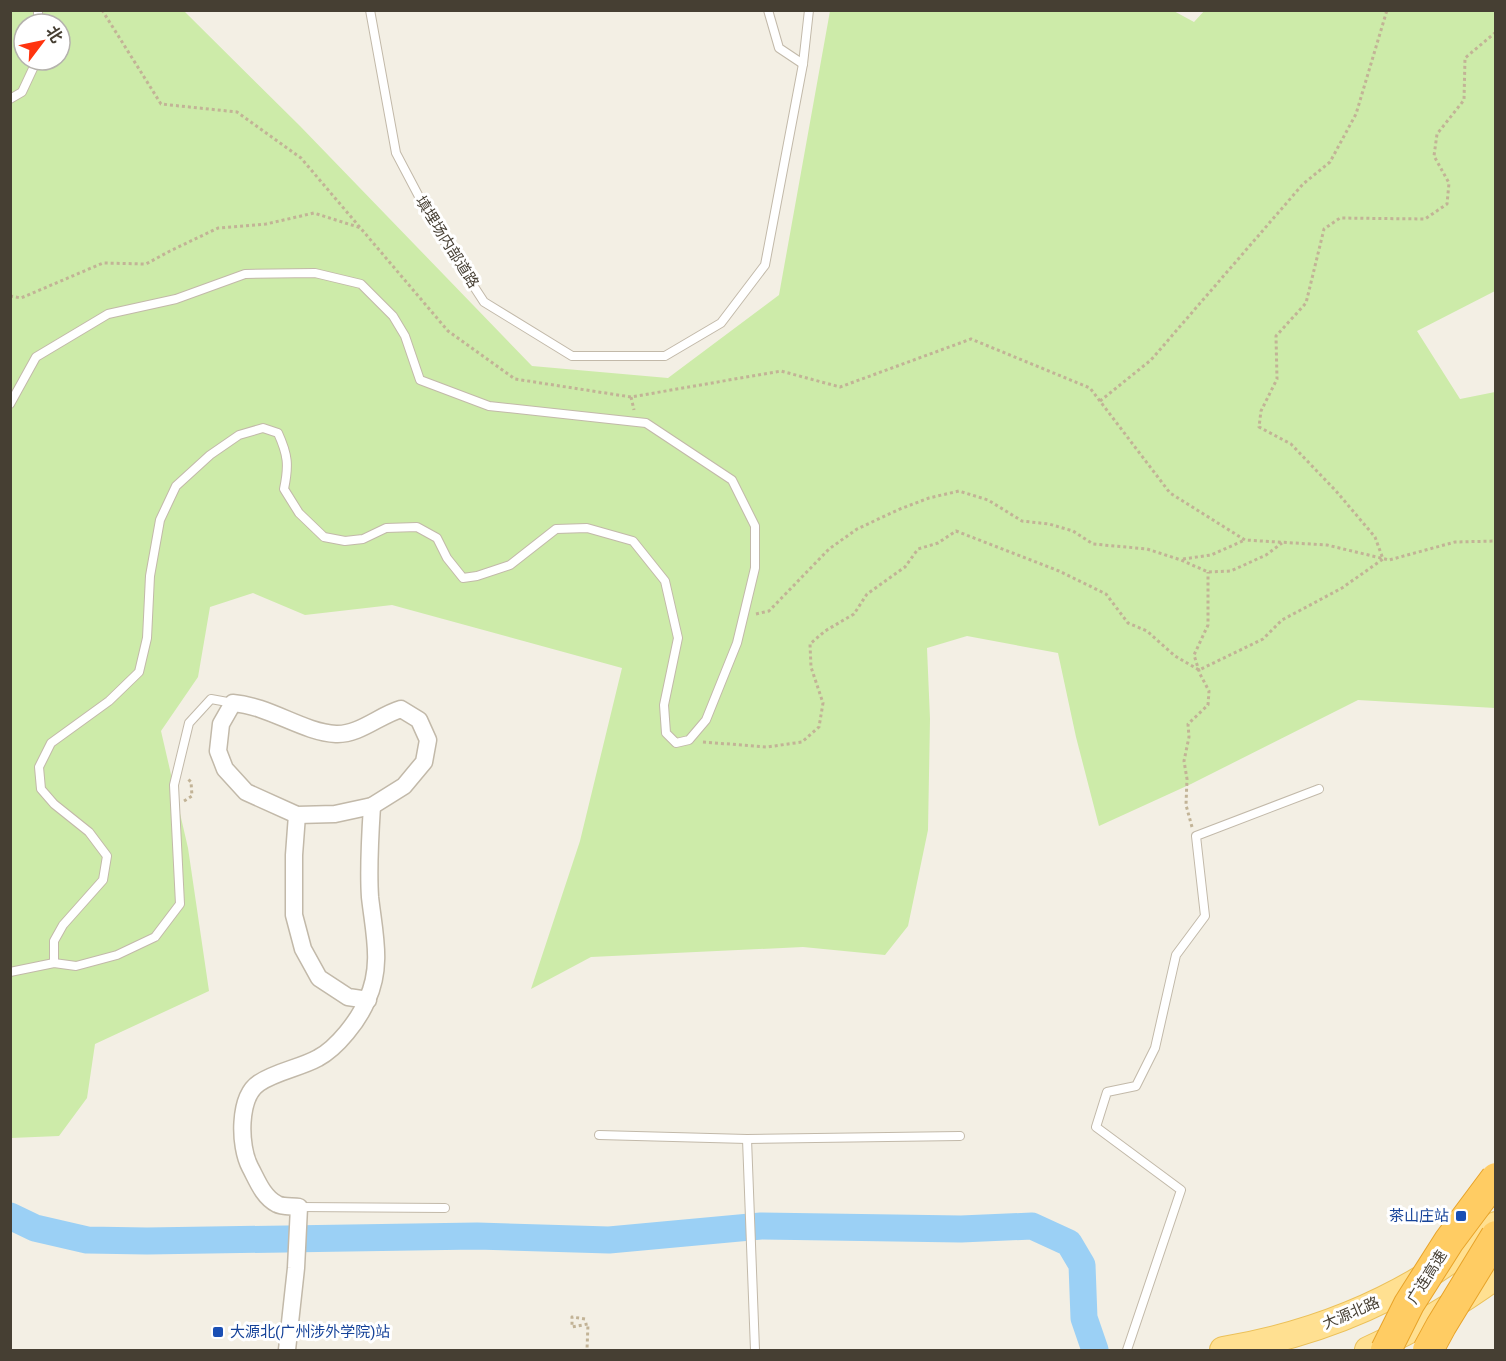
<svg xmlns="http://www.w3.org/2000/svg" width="1506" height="1361" font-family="Roboto,'Noto Sans SC',sans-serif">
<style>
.green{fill:#cdeba9;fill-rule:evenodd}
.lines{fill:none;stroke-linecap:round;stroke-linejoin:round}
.river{stroke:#9bd0f5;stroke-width:27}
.lane-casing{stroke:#c2b9a9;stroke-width:10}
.street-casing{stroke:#c2b9a9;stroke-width:19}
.primary-casing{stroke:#ebc059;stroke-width:28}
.path{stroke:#c2b396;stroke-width:3;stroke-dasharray:3 3;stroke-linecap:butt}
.lane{stroke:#fff;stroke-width:8}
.street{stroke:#fff;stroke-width:16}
.primary{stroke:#ffe091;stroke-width:26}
.highway-bridge-casing{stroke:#e8a329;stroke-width:32;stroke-linecap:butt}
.highway-bridge{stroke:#ffcc63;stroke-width:30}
.transit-dot{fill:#1a4fb4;stroke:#fff;stroke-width:2}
.labels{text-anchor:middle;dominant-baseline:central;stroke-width:6;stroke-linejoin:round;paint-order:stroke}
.street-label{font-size:15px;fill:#463f33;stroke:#fff}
.transit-label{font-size:15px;fill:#164399;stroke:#fff;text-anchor:end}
</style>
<rect width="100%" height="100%" fill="#f3efe4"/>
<path class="green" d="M1172,10L1194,22L1205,10L1495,11V291L1417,331L1460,399L1495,392V708L1358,700L1191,784L1099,826L1076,737L1058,653L967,636L927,648L930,719L928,830L908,926L885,955L803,947L591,957L531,989L580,841L622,668L392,605L305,615L253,593L210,607L198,677L161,731L188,848L209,991L95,1044L87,1098L59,1136L11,1138L10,11H184L300,126L532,366L668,378L779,295L830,11ZM24,24H60V60H24Z"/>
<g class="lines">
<polyline class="river" points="10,1216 35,1228 87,1240 147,1241 477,1236 609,1240 761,1226 961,1229 1032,1226 1069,1243 1082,1265 1084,1318 1095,1350"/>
<defs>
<g id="lane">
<polyline points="370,10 396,153 435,227 484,302 572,356 665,356 721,323 765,265 803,64 809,10"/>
<polyline points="768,10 779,48 803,64"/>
<polyline points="38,24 38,10"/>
<polyline points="10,99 22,92 37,60"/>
<path d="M10,404L36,357L108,314L176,299L245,274L315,273L361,284L393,316L405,336L420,380L489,406L646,423L732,480L755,526V568L737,643L706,720L689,740L676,743L666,733L664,705L678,638L665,581L633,541L587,528L556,529L510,565L477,576L463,578L447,558L437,538L417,527L386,528L363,539L345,541L324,537L299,513L284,489C289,465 288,455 278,433L263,428L239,435L210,455L176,486L160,520L150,576L147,638L139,672L109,701L51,743L39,767L41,789L54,804L89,832L107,856L103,880L63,925L54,941V963"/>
<polyline points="10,972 54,963 76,966 117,955 155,937 180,904 174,785 189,723 211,699 233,703"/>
<polyline points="599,1135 747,1139 960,1136"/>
<polyline points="747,1139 755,1350"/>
<polyline points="299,1207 445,1208"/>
<polyline points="1127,1350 1181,1190 1096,1127 1107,1092 1136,1086 1155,1048 1176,955 1205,916 1196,836 1319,789"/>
</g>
<g id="street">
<path d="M233,703C270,706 302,732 336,734C359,735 380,715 401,709L419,720L428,740L424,762L404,786L372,806L335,814L297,815L246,792L225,769L218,751L221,724Z"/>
<polyline points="297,815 294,855 294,915 303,949 319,978 348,997 368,1000"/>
<path d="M287,1350L296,1268L299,1207C293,1206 282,1207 277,1204C263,1197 257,1180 250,1167C239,1146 238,1097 259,1083C277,1071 300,1068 318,1058C337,1048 359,1020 367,1000C383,966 374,933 370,897C368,867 370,837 372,806"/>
</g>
<g id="primary">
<path d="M1223,1350C1325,1333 1416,1294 1496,1225"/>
<path d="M1368,1350C1413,1330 1455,1306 1496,1276"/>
</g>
</defs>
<use href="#lane" class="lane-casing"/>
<use href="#street" class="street-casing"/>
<use href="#primary" class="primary-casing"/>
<g class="path">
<polyline points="102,10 161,104 237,112 301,158 448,331 515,379 631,397 781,371 840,387 971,339 1090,388 1170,493 1245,540 1327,545 1389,560 1455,542 1496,541"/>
<polyline points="10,296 21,298 103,263 146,264 170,251 218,228 266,224 314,213 361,228"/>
<polyline points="631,397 634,410"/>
<polyline points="1100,401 1151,360 1303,184 1330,162 1356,114 1387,10"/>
<polyline points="1183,559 1211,555 1245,540"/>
<polyline points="756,614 769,611 829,549 857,529 900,509 929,498 959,491 988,500 1022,521 1049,524 1073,531 1093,544 1147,549 1181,560 1208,572 1231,571 1266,555 1282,543"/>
<polyline points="703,742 767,747 802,742 819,727 823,703 811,667 810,644 825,631 854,614 867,594 905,567 918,549 938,543 956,531 1059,571 1106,594 1128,623 1147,631 1175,656 1199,670 1263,639 1282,620 1342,588 1383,559 1375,537 1336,491 1291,444 1259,427 1261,411 1277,379 1276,336 1306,303 1324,229 1340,218 1425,219 1447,204 1449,183 1434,156 1437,134 1464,100 1465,58 1496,32"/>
<polyline points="184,801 192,796 191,782 187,778"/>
<polyline points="1192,827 1186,805 1187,779 1184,761 1189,737 1188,724 1208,705 1209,691 1200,674 1194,655 1208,625 1208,572"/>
<polyline points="585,1319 572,1317 572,1327 588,1324 587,1350"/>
</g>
<use href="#lane" class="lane"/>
<use href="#street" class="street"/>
<use href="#primary" class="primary"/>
<defs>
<g id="highway-bridge">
<polyline points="1386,1350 1409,1304 1449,1241 1496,1178"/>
<polyline points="1428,1350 1441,1326 1496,1236"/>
</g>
</defs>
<use href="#highway-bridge" class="highway-bridge-casing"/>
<use href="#highway-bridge" class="highway-bridge"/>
</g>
<g class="transit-dot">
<rect x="1455" y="1210" width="12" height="12" rx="3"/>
<rect x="212" y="1326" width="12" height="12" rx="3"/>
</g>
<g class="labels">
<g class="street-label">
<text transform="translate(447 242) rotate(58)">填埋场内部道路</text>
<text transform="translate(1427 1277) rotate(-58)">广连高速</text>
<text transform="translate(1351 1313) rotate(-23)">大源北路</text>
</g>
<g class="transit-label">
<text x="1449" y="1216">茶山庄站</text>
<text x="230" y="1332" text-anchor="start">大源北(广州涉外学院)站</text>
</g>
</g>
<rect width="1506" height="1361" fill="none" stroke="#463f33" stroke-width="24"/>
<g transform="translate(42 42) rotate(58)"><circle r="28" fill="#ffffff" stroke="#b5b2ad" stroke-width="1.5"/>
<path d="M0-4.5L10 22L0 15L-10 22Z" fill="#ff340f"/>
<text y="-9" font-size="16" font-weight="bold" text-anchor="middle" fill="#463f33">北</text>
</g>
</svg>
